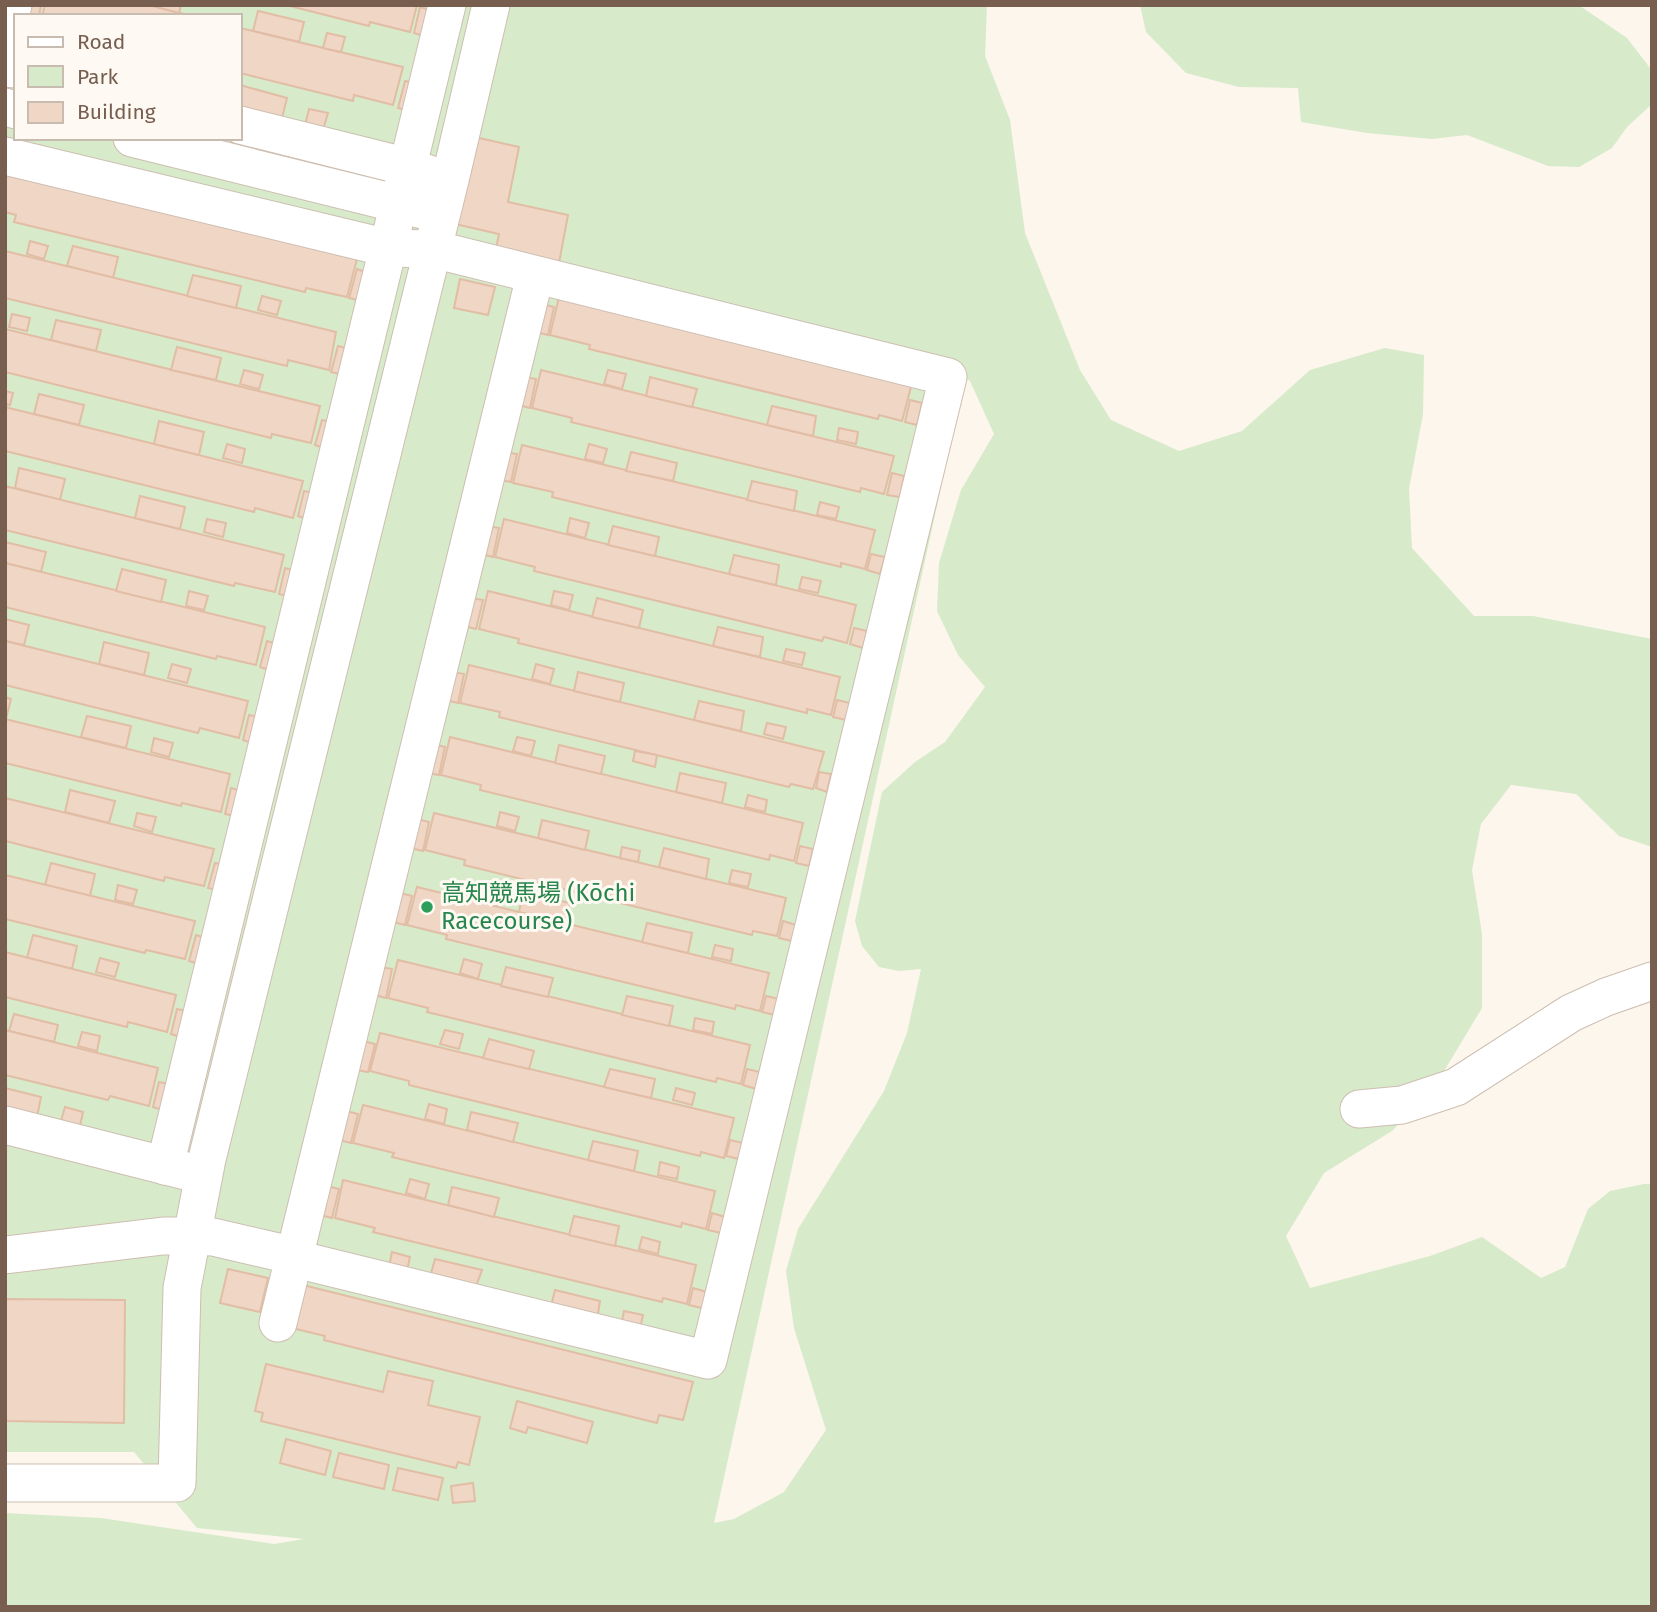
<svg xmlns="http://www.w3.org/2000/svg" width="1657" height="1612" font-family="'Fira Sans','Noto Sans JP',sans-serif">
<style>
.green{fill:#d7eaca;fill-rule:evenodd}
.building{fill:#f0d6c5;stroke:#e2bda6;stroke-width:2}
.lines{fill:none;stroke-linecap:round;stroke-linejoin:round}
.minor-casing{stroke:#cebeb1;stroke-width:39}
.minor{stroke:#fff;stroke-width:37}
.leisure-dot{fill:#2e9e5b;stroke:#fefaf3;stroke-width:2.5}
.labels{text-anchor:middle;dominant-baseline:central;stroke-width:6;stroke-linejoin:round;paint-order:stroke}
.leisure-label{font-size:24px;fill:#27864d;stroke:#fefaf3;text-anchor:start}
</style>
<rect width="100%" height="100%" fill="#fcf6ec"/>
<g class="green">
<path d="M5,5H987L985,56L1010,120L1025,233L1080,370L1111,420L1179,451L1242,431L1310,370L1385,348L1424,355L1423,414L1409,489L1412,548L1474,616H1533L1652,639V847L1619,836L1576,794L1511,785L1481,824L1472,870L1482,934V1008L1438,1081L1392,1131L1324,1173L1286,1236L1310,1288L1430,1256L1482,1237L1541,1278L1565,1267L1588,1209L1610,1191L1644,1184H1652V1607H5V1513L101,1518L274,1544L304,1539L197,1528L134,1452H5ZM16,16H240V138H16ZM965,378L970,381L994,434L961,490L939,563L937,611L958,655L985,687L945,742L915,762L882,792L855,921L862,946L879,967L899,971L921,969L907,1033L884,1091L798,1229L786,1271L794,1328L826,1430L784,1492L734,1519L714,1523Z"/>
<polygon points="1140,5 1575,5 1583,8 1627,38 1650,68 1650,106 1627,127 1612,148 1579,167 1548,166 1467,135 1432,139 1367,133 1301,122 1298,88 1239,87 1186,73 1146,32"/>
</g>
<g class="building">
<polygon points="30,5 41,5 39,16 28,16"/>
<polygon points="45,5 149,5 192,16 42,16"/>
<polygon points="149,5 181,5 179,13"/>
<polygon points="286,5 417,5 410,32 370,22 369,26"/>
<polygon points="420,7 430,10 424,36 414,33"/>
<polygon points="258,11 304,22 299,42 253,31"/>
<polygon points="240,28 403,67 393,105 354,95 353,101 240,73"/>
<polygon points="327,33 345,37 341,52 323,48"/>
<polygon points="405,81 413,83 406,110 398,108"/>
<polygon points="240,85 287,98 281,122 240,111"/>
<polygon points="309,109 328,113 323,130 305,125"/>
<polygon points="475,137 519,147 508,202 568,215 559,263 496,249 499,234 455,224"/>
<polygon points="5,173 357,259 347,297 306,288 305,292 14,222 16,215 5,212"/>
<polygon points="30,241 48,246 44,259 27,254"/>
<polygon points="73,246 118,257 113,278 67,266"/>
<polygon points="5,251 336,332 329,370 288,360 287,366 5,298"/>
<polygon points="357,269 368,273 361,301 349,298"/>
<polygon points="193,275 241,286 236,308 187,296"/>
<polygon points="460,279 495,287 488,315 454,308"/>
<polygon points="262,296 281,301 277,315 258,310"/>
<polygon points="559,297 912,383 902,421 879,415 878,419 589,349 590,345 550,335"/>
<polygon points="542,304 554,307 548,335 536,332"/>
<polygon points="12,314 30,318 27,331 9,327"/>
<polygon points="56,320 101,330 96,351 51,340"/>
<polygon points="5,329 320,406 311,443 272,434 271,438 5,372"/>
<polygon points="338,346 350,349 344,375 331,372"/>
<polygon points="177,347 221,358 216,380 171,370"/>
<polygon points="244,370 263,375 259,389 240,384"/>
<polygon points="541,370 894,456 884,494 861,488 860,492 571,422 572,418 532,408"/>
<polygon points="608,370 626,374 622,389 604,384"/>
<polygon points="524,377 536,379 530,408 518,405"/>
<polygon points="650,377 697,389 692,407 646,396"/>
<polygon points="5,391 13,393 10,405 5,404"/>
<polygon points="39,394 84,405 79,425 34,414"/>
<polygon points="910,400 922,403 917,425 905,422"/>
<polygon points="772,406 816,416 813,436 767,425"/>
<polygon points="5,407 303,481 293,518 255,508 254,512 5,451"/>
<polygon points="322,420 331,422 324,448 315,445"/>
<polygon points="159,421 204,432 199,455 154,444"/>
<polygon points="839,428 858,432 856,444 837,440"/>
<polygon points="227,444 245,449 242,463 223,458"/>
<polygon points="589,444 607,449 603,463 585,459"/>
<polygon points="522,445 875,530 865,569 841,563 841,567 552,497 553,492 513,483"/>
<polygon points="505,452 517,454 511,482 499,480"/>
<polygon points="631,452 677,463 673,481 626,471"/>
<polygon points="19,468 65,479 60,500 15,488"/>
<polygon points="892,473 904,476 900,497 887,495"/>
<polygon points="752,481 797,491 794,511 747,500"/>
<polygon points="5,486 284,555 275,592 235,583 234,586 5,530"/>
<polygon points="304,491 314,493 307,519 298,516"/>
<polygon points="140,496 185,507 180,529 135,518"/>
<polygon points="820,502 839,507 836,519 817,515"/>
<polygon points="570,518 589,523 585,538 567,533"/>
<polygon points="207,519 226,523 223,537 204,532"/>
<polygon points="504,519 856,605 847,643 824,637 822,641 534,571 535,567 495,557"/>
<polygon points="487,526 499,528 493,557 481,554"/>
<polygon points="613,526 659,537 655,556 608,545"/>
<polygon points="5,542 46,552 41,572 5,563"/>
<polygon points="871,554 885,557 880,574 867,570"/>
<polygon points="734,555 779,565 776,585 729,574"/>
<polygon points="5,563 265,627 256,665 217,656 216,659 5,607"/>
<polygon points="285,568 295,571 288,596 279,594"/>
<polygon points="122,569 166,580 161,602 116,591"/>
<polygon points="802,577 821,581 818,593 799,589"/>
<polygon points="189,591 208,596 204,610 186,606"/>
<polygon points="488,591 840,677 831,715 807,709 807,713 518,643 519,639 479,629"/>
<polygon points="554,591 573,595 569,610 551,605"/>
<polygon points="471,598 483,600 476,629 464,626"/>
<polygon points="597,598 643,610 639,628 592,617"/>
<polygon points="5,619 29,625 24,645 5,641"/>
<polygon points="718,627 763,637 760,657 713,646"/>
<polygon points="854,628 867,631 863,648 850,644"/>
<polygon points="5,641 248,701 239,738 200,728 198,733 5,685"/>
<polygon points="267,641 277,644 269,670 260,667"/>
<polygon points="104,642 149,653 144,675 99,664"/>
<polygon points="786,649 805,653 802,665 783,661"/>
<polygon points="172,664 191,669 187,683 168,678"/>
<polygon points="536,664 554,669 550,684 532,679"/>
<polygon points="469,665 824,752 813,789 791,784 789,787 499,717 500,712 460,703"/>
<polygon points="452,672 464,674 458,703 446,700"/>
<polygon points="578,672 624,683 620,702 574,691"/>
<polygon points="5,697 11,699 6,719 5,719"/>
<polygon points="837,700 850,703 846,720 833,717"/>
<polygon points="699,701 744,711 741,731 694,720"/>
<polygon points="249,715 259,717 252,743 243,740"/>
<polygon points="87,716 131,726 126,748 81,737"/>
<polygon points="5,719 230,774 221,812 182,803 181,806 5,763"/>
<polygon points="767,723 786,727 783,739 764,734"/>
<polygon points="450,737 803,823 794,861 770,855 769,860 480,790 481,785 441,775"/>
<polygon points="517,737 535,741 531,756 513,751"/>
<polygon points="154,738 173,743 169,757 151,752"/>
<polygon points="433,744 445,747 439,775 427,773"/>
<polygon points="559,745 605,756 601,774 555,763"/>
<polygon points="635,751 657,755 655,767 633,761"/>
<polygon points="819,772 831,774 827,792 816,788"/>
<polygon points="680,773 726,783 722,803 676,792"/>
<polygon points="231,788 241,791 235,816 225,814"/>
<polygon points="70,790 115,801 109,823 65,812"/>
<polygon points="748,795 767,800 765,812 745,807"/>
<polygon points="5,798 214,849 204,886 165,877 164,881 5,841"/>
<polygon points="500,812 519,817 515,831 497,826"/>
<polygon points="137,813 156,817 152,832 134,826"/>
<polygon points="434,813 786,898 777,936 753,931 752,935 464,865 465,860 425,850"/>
<polygon points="417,819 429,822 423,851 410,848"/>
<polygon points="542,820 589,831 585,850 538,838"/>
<polygon points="800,846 813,849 809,866 796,863"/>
<polygon points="622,847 640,851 638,862 620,858"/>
<polygon points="664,848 709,859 706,879 659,867"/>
<polygon points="51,863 95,874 90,896 45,885"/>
<polygon points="215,863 225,865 218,890 208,888"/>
<polygon points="732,870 751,874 748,887 729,883"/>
<polygon points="5,875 195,921 185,959 146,950 145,953 5,919"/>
<polygon points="118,885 137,890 133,904 115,900"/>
<polygon points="483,886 502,891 497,906 479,901"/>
<polygon points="417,887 769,973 760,1011 736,1005 735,1009 446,939 447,935 407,925"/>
<polygon points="523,892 570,903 565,923 519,912"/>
<polygon points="400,893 412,896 405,925 393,922"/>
<polygon points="783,921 796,925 792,941 779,938"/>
<polygon points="647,923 692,933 688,953 642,942"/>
<polygon points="33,935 77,946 72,969 27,958"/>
<polygon points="196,935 206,938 199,964 189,961"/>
<polygon points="715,945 733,949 731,961 712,957"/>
<polygon points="5,952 176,995 167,1032 128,1022 127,1027 5,997"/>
<polygon points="100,958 119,963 115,977 96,972"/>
<polygon points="464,959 482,964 478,979 460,973"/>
<polygon points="398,960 750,1045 741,1084 717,1078 716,1082 427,1012 428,1008 388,998"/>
<polygon points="381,967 392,969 386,998 374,995"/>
<polygon points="506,967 553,978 548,997 501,986"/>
<polygon points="627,996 673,1006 669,1026 622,1015"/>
<polygon points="766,996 779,999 775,1015 762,1012"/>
<polygon points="177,1009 187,1011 180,1037 171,1034"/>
<polygon points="14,1014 58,1025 54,1042 9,1031"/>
<polygon points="695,1018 714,1022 712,1034 693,1030"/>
<polygon points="5,1030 158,1068 149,1106 110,1096 108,1100 5,1075"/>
<polygon points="445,1030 463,1034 459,1049 440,1044"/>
<polygon points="82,1032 100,1036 97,1051 78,1046"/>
<polygon points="380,1033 734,1118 724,1158 701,1152 700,1156 409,1085 409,1081 370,1071"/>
<polygon points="489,1039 534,1051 529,1069 483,1058"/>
<polygon points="363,1041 375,1044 368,1072 356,1070"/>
<polygon points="610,1069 655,1079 651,1098 604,1087"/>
<polygon points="747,1069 760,1072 756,1089 743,1085"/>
<polygon points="159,1082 169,1084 162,1110 153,1107"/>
<polygon points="5,1088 41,1097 37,1117 5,1110"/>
<polygon points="676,1088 695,1093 692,1105 673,1100"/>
<polygon points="429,1104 447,1109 444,1124 425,1119"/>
<polygon points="363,1105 715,1191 706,1229 682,1223 681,1227 392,1157 394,1153 353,1143"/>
<polygon points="65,1107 83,1112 80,1126 61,1121"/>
<polygon points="346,1111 358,1114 351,1143 339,1140"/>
<polygon points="471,1112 518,1123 513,1142 467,1130"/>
<polygon points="730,1140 743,1143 739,1159 726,1156"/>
<polygon points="593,1141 638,1151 634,1171 588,1160"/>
<polygon points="660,1162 679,1167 677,1179 658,1175"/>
<polygon points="410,1179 429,1184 425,1199 406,1193"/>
<polygon points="343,1180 696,1265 687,1304 663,1298 662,1302 373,1232 375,1228 335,1218"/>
<polygon points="327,1186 339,1189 332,1218 320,1215"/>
<polygon points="452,1187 499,1198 494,1217 448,1205"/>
<polygon points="712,1213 725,1217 721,1233 708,1230"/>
<polygon points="574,1216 619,1226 615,1246 569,1235"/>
<polygon points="642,1237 660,1242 658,1254 639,1249"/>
<polygon points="392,1252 410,1257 407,1271 389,1267"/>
<polygon points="435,1259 482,1270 475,1289 430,1277"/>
<polygon points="228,1269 268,1278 260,1312 220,1303"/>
<polygon points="303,1285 693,1382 683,1420 659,1415 657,1423 324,1340 325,1336 292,1328"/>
<polygon points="693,1288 707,1292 702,1308 689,1305"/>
<polygon points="555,1290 600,1301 597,1320 550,1310"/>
<polygon points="5,1299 125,1300 124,1423 5,1421"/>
<polygon points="624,1311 643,1315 640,1329 621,1326"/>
<polygon points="266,1364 383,1392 388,1371 433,1381 428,1405 480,1417 469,1465 458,1462 456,1468 261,1421 263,1413 255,1411"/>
<polygon points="517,1401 593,1422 587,1443 528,1427 526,1433 510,1428"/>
<polygon points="286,1439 331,1451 325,1475 280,1463"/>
<polygon points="339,1453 389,1465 384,1489 333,1477"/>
<polygon points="398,1468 443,1478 438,1500 393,1490"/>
<polygon points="473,1483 475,1501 453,1503 451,1486"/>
</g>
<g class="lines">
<defs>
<g id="minor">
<polyline points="5,39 13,5"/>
<polyline points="5,68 16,69"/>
<polyline points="5,107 16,110"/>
<polyline points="240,125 408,167 432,175"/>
<polyline points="132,138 423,210"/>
<polyline points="5,156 388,248 433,249 948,377 708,1360 304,1261 291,1255 213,1237 193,1236 163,1236 5,1255"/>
<polyline points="1359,1109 1402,1105 1456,1087 1571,1013 1606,997 1652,981"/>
<polyline points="5,1125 190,1172"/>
<polyline points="165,1166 447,5"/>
<polyline points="278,1323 535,276"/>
<polyline points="5,1483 177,1483 182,1288 207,1159 450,180 491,5"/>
</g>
</defs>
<use href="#minor" class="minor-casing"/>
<use href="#minor" class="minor"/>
</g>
<circle class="leisure-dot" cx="427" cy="907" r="7"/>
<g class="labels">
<g class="leisure-label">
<text x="441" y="893">高知競馬場 (Kōchi<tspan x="441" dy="28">Racecourse)</tspan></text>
</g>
</g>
<rect width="1657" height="1612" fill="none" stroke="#775e4f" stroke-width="14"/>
<rect x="14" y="14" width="228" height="126" fill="#fefaf3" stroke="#c8bcb1" stroke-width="2"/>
<rect x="28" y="37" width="35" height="10" fill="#ffffff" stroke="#c8bcb1" stroke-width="2"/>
<text x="77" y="49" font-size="21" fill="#775e4f">Road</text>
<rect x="28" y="66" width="35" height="21" fill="#d7eaca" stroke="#c8bcb1" stroke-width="2"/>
<text x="77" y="84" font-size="21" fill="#775e4f">Park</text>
<rect x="28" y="102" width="35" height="21" fill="#f0d6c5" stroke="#c8bcb1" stroke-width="2"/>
<text x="77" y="119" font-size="21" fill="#775e4f">Building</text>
</svg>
